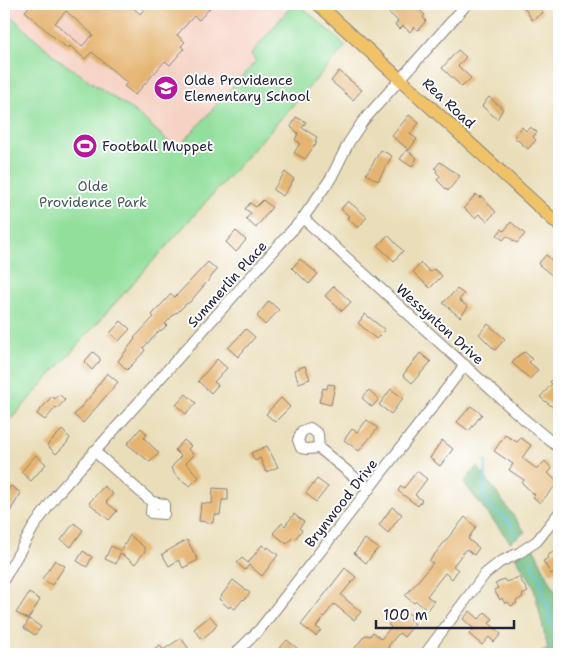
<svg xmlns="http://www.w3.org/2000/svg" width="563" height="658" font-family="'Shantell Sans',sans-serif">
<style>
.built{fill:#f6d2c4}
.green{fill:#92df9c;stroke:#5a806c}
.forest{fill:#75be84;stroke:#4c7060}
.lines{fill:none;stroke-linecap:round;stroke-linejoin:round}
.stream{stroke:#5ac0d7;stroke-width:2.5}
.building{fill:#e5b470;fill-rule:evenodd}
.minor-casing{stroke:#86807a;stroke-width:12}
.major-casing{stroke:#86807a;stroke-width:14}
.minor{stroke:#fff;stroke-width:10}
.major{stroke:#f1c369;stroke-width:12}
.labels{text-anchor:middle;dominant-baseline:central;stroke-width:4;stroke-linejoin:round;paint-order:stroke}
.poi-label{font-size:14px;fill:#22223b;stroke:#fff;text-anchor:start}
.street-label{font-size:14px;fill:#22223b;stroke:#fff}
.park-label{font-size:14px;fill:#445b58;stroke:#fff}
</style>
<rect width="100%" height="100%" fill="#fff"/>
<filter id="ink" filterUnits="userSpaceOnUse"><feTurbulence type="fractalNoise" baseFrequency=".02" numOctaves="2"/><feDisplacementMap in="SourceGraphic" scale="10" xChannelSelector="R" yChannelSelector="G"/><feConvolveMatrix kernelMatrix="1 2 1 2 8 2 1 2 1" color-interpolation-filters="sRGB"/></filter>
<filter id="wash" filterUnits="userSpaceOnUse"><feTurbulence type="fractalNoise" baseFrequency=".0096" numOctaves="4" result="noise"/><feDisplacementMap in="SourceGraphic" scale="20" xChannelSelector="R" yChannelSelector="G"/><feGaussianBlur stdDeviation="1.12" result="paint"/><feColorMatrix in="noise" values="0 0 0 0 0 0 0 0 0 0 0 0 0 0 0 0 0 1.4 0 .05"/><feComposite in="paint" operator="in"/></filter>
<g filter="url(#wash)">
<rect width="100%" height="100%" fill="#eadeba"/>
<polygon class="built" points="4,4 298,4 301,6 254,63 177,149 138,114 59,60 4,12"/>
<polygon class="green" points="293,4 301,6 346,46 4,427 4,10 59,60 138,114 177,149 256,61 251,54"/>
<g class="forest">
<polygon points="477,466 525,532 510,542 464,483"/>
<polygon points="533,547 558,597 559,654 538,654 548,649 533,584 515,557"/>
</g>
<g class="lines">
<g class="stream">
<polyline points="485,461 486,465 484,497 487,504 510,523 516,535"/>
<polyline points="531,561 535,571 541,578 543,597 549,607 550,622 557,629 558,654"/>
</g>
</g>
<g id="blocks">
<g class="building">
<path d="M32,4H129L140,14L149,4H206L210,8L199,20L194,16L177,35L185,42L181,46L184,49L170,65L165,61L135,95L124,86L127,83L92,52L85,59L70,46L68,49L48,32L25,11ZM66,11L93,35L82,46L55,23Z"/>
<polygon points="379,4 412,4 425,15 423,17 426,21 418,30 414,27 410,32 403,26 400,29 395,25 398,21"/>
<polygon points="522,4 537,4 543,13 532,20"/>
<polygon points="458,50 466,57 458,66 471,78 462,87 442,68"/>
<polygon points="339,71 362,90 353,100 331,81"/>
<polygon points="489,97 503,109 497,119 482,106"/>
<polygon points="409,115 419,123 410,134 417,139 409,150 392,136"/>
<polygon points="296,117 306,122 302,128 317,137 315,141 317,142 305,159 294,153 300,143 295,140 298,133 291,127"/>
<polygon points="522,127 526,131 530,127 537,132 533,137 536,140 528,149 514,137"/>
<polygon points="381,150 392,156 378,181 366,174"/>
<polygon points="407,150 417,158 412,167 400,159"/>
<polygon points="440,162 460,176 448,191 437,180 440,176 436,172 437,170 435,168"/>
<polygon points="285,172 294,179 283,196 273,190"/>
<polygon points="476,194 480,198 481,196 496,212 487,221 479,214 475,218 464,208"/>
<polygon points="263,200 272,207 256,228 246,219 251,213 245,209 250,203 256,207"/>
<polygon points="348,201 367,217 358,228 347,218 349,216 341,209"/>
<polygon points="511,222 525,234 517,243 507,236 503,240 497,235 502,229 504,231"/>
<polygon points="236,231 246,240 236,252 226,242"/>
<polygon points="388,235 403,251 394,261 378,246"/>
<polygon points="546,255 559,266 559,271 554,277 538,264"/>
<polygon points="300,259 318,274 309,284 292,268"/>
<polygon points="208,262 217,270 190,302 186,304 177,313 176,312 165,324 167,325 162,330 159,331 143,348 145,350 142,354 127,370 118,361 135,339 134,338 154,317 152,315 171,294 175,297"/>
<polygon points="421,263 430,272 434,269 442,276 430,288 413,272"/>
<polygon points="334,286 351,302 342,311 325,296"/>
<polygon points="457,289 464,294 459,300 468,307 460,317 443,303"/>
<polygon points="269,301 279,310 265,325 257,316"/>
<polygon points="365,314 385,330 376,339 358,323"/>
<polygon points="121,321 130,329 119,341 110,333"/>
<polygon points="488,324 505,339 495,350 479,334"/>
<polygon points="246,329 255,337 238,357 228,348"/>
<polygon points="93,352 100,358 100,361 92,370 84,362"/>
<polygon points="525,352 532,359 529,362 538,370 530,379 512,363 520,354"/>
<polygon points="420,353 431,362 412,383 403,375"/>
<polygon points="217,359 227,368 214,382 218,385 211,393 198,381"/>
<polygon points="305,366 310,379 299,383 294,370"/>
<polygon points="559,372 559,412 540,397 552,384 550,382"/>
<polygon points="107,373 118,382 83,423 74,415 96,390 95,389"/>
<polygon points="328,384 335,385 331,405 319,402 323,388 327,389"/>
<polygon points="391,389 403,398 391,414 379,405"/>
<polygon points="369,390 379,399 372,407 362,398"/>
<polygon points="59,394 65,400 57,409 56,407 45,420 37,414 52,396 55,399"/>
<polygon points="186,394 196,403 186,414 176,405"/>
<polygon points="281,398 290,407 275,422 266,414"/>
<polygon points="471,406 482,414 469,431 457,422"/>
<polygon points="367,420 378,428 359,451 344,440 352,429 357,432"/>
<polygon points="141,428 147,434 144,438 159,453 150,462 127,444"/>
<polygon points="62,430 70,438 67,443 56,454 47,445"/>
<polygon points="505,435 517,442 521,438 531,445 522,458 537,469 545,461 552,469 548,473 558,483 540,503 533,497 535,495 522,483 524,480 509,470 513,464 494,451"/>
<polygon points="184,440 191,446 188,449 194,455 186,463 199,477 190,486 176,476 171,468 181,456 175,450"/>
<polygon points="442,440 453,449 440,466 430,458"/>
<polygon points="267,446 278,467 266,472 260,458 255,461 251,453"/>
<polygon points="36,455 46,464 31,481 21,472"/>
<polygon points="417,471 427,479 415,495 422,500 418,506 398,491 401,486 404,488"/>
<polygon points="317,479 328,487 316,502 306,493"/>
<polygon points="11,486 21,493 9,513 4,509 4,497"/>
<polygon points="104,486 113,494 106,502 117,511 109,520 89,503"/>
<polygon points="213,488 228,489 228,500 222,500 220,515 214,515 213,523 199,521 201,503 212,504"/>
<polygon points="392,507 402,514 388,533 379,525"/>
<polygon points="294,514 304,522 299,528 302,530 295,539 293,537 287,544 273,533 282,523 285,526"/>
<polygon points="465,517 476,527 468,539 479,548 474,555 466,549 453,566 458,570 452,579 445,573 427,596 434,601 427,610 416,601 414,603 405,596 433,563 429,561"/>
<polygon points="74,523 83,530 71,547 61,540"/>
<polygon points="130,535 145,548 145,551 135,564 120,553 116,564 105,559 111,546 121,551"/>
<polygon points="365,539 378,548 366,563 354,553"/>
<polygon points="187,540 198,560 183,568 179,560 169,566 162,554"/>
<polygon points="262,545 267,549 268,547 278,555 262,576 249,565 245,570 237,563 242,558 248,563"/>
<polygon points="559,548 559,569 551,574 543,561 548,558 547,556"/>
<polygon points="83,551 92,557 87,567 77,561"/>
<polygon points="55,560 65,566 52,585 42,579"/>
<polygon points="345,568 356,577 341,595 361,612 354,620 334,604 316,627 321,630 316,636 301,625"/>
<polygon points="519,577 528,592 522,595 523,597 516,601 517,603 511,606 508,602 505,604 502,598 500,600 494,590 498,588 495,584 504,579 506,582"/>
<polygon points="233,580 250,593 244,600 243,599 235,609 230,606 229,608 219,599"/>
<polygon points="29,593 40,600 28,619 16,613"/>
<polygon points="404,610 412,616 409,619 415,624 404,637 399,633 389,645 388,648 390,650 386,654 360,654 354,649 365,635 370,636 373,632 381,639 391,627 388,625 398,613 401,615"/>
<polygon points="470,611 479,619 485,612 493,619 489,623 501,634 494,642 489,637 482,645 469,634 474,629 463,619"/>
<polygon points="210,616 217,624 214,629 202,639 194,629"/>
<polygon points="29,619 41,627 35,635 24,628"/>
<polygon points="181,638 189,649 180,654 147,654 160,645 163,650"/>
<polygon points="287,640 298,649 293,654 274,654"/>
</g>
</g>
</g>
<g filter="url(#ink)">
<use href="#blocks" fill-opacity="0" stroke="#86807a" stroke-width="1"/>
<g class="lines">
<defs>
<g id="minor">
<polyline points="303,218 518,414 559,448"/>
<polyline points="319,448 307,449 301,448 298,440 302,431 310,428 318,434 319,448 369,489"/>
<polyline points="94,451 152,502 151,513 164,514 164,504 152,502"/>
<polyline points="4,579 33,528 57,494 303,218 331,178 349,142 363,121 467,4"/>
<polyline points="235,654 260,629 465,365"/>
<polyline points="425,654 485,574 500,562 519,553 537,541 559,513"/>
</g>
<polyline id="major" points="318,4 559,225"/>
</defs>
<use href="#minor" class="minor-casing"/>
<use href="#major" class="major-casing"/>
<use href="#minor" class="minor"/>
<use href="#major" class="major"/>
</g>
</g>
<defs>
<symbol id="school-disc" viewBox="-11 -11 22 22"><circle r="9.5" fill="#b5179e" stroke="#fff"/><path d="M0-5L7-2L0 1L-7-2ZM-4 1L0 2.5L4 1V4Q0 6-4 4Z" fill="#fff"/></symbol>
<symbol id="stadium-disc" viewBox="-11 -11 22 22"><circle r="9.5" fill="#b5179e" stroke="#fff"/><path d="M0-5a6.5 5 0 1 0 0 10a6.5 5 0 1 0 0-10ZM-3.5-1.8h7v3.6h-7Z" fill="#fff"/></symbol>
</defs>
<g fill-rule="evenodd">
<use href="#school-disc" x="152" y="74" width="28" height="28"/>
<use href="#stadium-disc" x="71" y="132" width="28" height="28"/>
</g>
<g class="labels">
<g class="poi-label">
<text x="184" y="80">Olde Providence<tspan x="184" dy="16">Elementary School</tspan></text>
<text x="102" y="146">Football Muppet</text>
</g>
<g class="street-label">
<text transform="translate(449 103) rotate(43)">Rea Road</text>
<text transform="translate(227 284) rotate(-48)">Summerlin Place</text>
<text transform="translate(440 324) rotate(42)">Wessynton Drive</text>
<text transform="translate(341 503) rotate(-52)">Brynwood Drive</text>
</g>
<g class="park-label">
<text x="93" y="186">Olde<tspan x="93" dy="16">Providence Park</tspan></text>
</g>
</g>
<rect width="563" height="658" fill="none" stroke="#fff" stroke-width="20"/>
<path d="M376 620v8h138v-8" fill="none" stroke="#22223b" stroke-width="2.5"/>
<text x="383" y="620" font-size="15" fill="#22223b" stroke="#ffffff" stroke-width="4" paint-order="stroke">100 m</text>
</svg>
